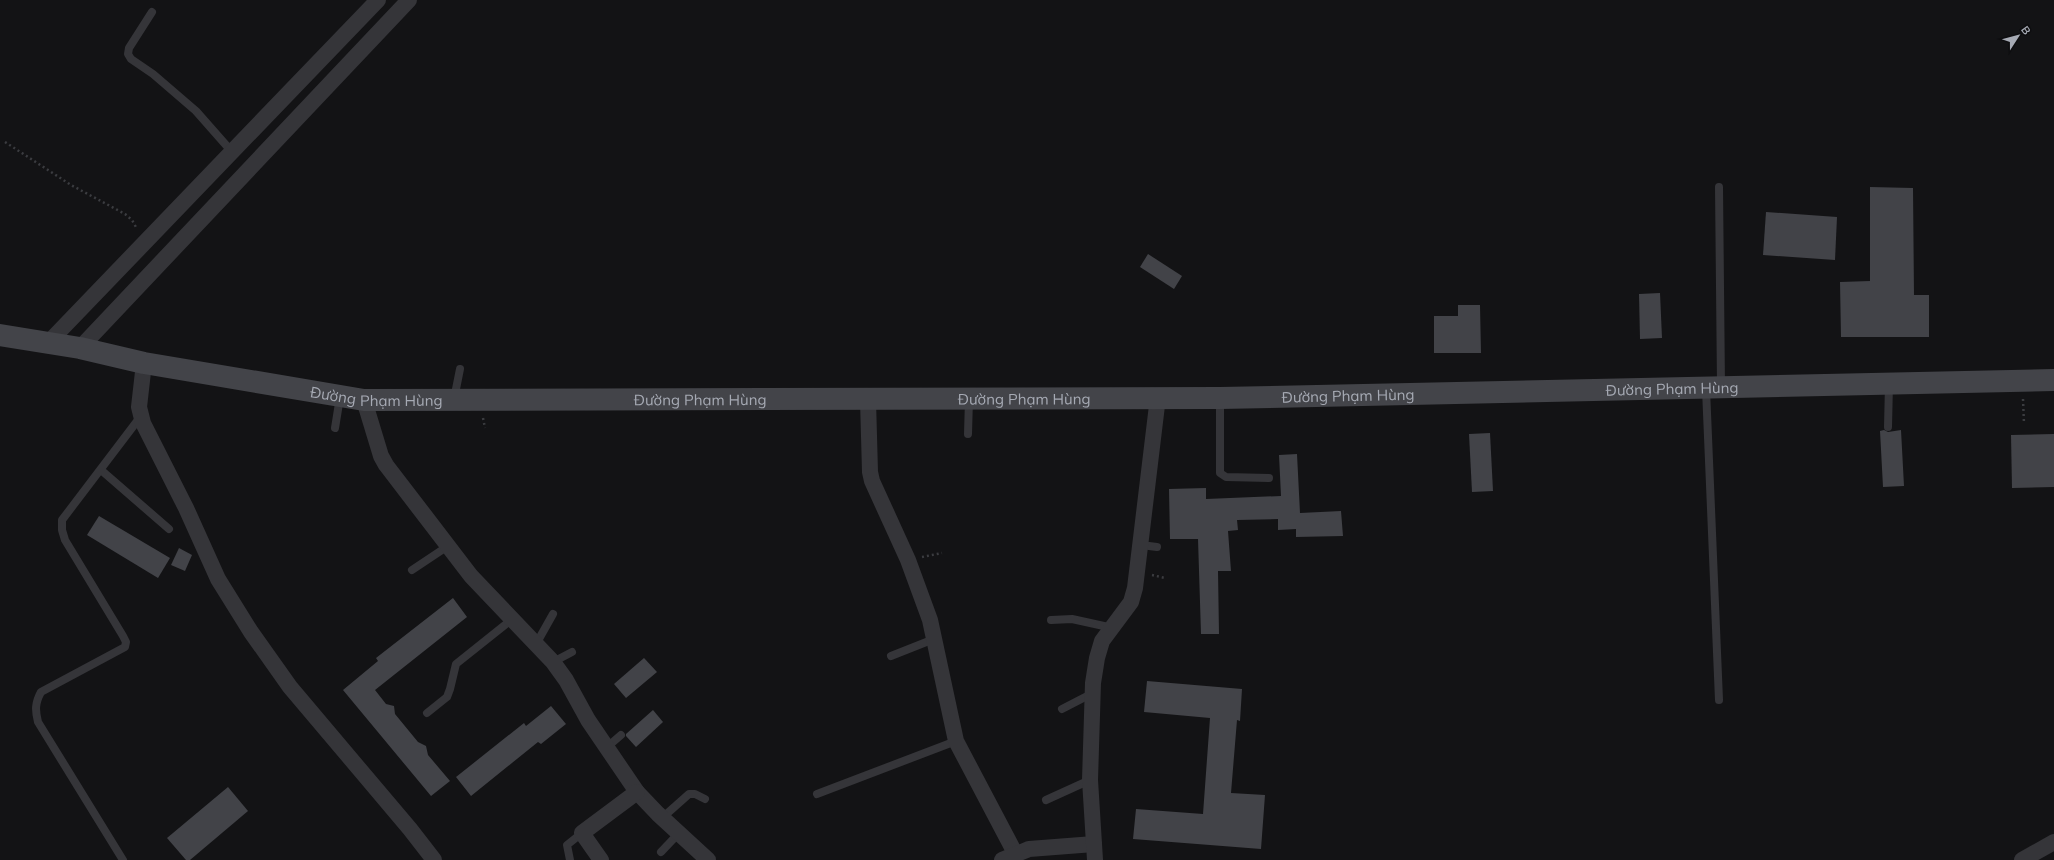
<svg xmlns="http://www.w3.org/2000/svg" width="2054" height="860" font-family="Mulish,sans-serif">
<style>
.building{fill:#424348}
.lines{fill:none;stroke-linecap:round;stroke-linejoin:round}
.path{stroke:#3b3c40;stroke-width:2.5;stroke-dasharray:2 3;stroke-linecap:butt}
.lane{stroke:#353539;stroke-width:8}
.street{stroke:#353539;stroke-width:16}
.secondary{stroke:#434449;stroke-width:22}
.labels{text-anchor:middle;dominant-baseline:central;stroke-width:3;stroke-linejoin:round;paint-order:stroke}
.street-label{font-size:15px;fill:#a6aab4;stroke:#0e0e10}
</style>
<rect width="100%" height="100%" fill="#131315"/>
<g class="building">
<polygon points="1870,187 1913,188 1914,295 1929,295 1929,337 1841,337 1840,282 1870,281"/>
<polygon points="1766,212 1837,217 1835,260 1763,255"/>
<polygon points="1148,254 1182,276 1174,289 1140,267"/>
<polygon points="1660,293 1662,338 1640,339 1639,294"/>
<polygon points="1458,305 1480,305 1481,353 1434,353 1434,316 1458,316"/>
<polygon points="1884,430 1888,432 1901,430 1904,486 1883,487 1880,431"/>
<polygon points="1490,433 1493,491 1472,492 1469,434"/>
<polygon points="2054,434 2054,487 2012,488 2011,435"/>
<polygon points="1297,454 1300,513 1341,511 1343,536 1296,537 1296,529 1278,530 1278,519 1237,520 1238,530 1228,531 1231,571 1218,571 1219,634 1201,634 1198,539 1170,539 1169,489 1206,488 1206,499 1281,496 1279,455"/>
<polygon points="99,516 170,558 158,578 87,535"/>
<polygon points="179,548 192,555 185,571 171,565"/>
<polygon points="453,598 467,617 375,690 386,704 394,706 395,714 418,742 426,746 428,755 450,781 431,796 343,690 378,661 376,658"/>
<polygon points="644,658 657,672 626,698 614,684"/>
<polygon points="1147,681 1242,689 1240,721 1237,720 1231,793 1265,795 1261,849 1133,839 1136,809 1203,814 1210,718 1144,712"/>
<polygon points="551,706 566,724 541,744 538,742 471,796 456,777 524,723 526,726"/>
<polygon points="653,710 663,722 636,747 626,736 626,734"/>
<polygon points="228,787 248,811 190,860 186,860 167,838"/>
</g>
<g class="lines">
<g class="path">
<polyline points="5,142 71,185 125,214 132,220 137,229"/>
<polyline points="2023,399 2024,424"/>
<polyline points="483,418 485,428"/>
<polyline points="922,557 942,553"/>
<polyline points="1152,575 1165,578"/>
</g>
<g class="lane">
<polyline points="152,12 129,48 128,54 131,59 153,74 196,111 233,153"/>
<polyline points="1719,187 1721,386"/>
<polyline points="1706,389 1719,700"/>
<polyline points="454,399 460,369"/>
<polyline points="1220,399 1220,473 1226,477 1269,478"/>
<polyline points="1888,427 1889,384"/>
<polyline points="335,428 340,397"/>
<polyline points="968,434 969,399"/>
<polyline points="101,470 169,529"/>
<polyline points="1141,545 1157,547"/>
<polyline points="412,570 448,546"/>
<polyline points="1051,620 1072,619 1113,628"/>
<polyline points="535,646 553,614"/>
<polyline points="891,656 934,639"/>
<polyline points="553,662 572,652"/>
<polyline points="1062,709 1093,693"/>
<polyline points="427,713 447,697 450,689 456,664 511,620"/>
<polyline points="606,748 621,735"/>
<polyline points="817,794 956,741"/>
<polyline points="1046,800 1090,780"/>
<polyline points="662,818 689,794 695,794 705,799"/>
<polyline points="661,852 679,833"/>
<path d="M123,860L38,722C35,710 35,703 41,692L125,647L126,642L123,636L65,540L62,530V520L141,416"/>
<polyline points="570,860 567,845 582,833"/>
</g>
<g class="street">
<polyline points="49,342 378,0"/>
<polyline points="80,348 409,0"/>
<polyline points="144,363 139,407 143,423 186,508 218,579 251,632 290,687 410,829 434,860"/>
<polyline points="364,400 381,456 386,465 471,576 553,662 566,680 588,720 637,792 658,814 708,860"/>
<polyline points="868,400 870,472 872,481 908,560 930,620 956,741 1015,853"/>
<polyline points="601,860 582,833 637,792"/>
<polyline points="1002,860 1029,849 1094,844"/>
<polyline points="1095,860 1090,780 1093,683 1097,658 1102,641 1131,602 1135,588 1158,397"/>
<polyline points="2022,860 2054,842"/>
</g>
<path class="secondary" id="s1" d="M0,335L80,348L144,363L364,400L1220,398L2054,380"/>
</g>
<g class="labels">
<g class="street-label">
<text stroke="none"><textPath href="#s1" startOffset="1678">Đường Phạm Hùng</textPath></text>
<text stroke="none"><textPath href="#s1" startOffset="382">Đường Phạm Hùng</textPath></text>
<text stroke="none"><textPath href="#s1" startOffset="1354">Đường Phạm Hùng</textPath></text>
<text stroke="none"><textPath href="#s1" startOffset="1030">Đường Phạm Hùng</textPath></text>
<text stroke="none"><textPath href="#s1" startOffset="706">Đường Phạm Hùng</textPath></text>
</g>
</g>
<g transform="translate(2018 36) rotate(54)" stroke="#0e0e10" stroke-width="3" paint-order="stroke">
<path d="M0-3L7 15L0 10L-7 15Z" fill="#a6aab4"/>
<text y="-6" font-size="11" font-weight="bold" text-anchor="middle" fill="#a6aab4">B</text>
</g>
</svg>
